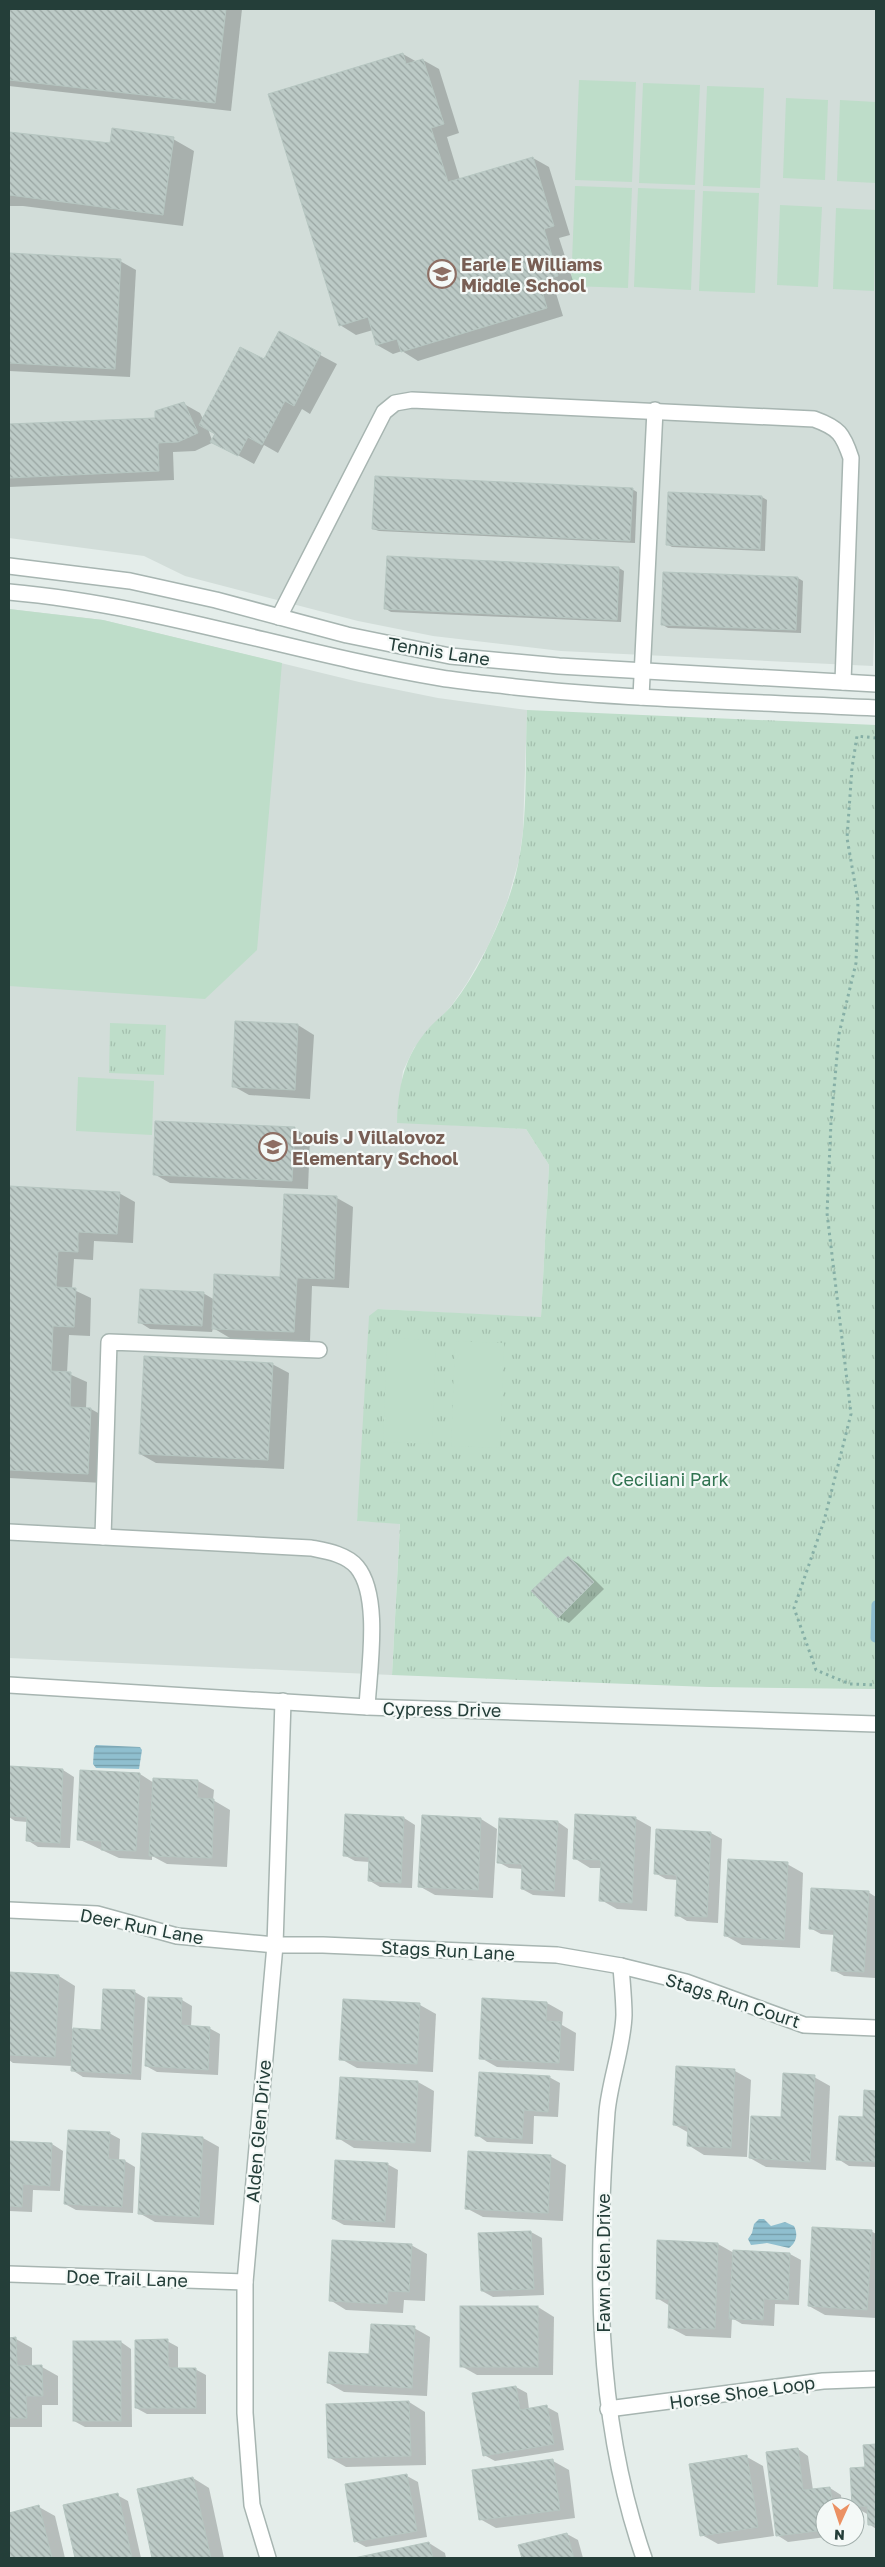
<svg xmlns="http://www.w3.org/2000/svg" width="885" height="2567" font-family="'Golos Text',sans-serif">
<style>
.built{fill:#d2ddd9}
.park{fill:url(#park-tufts)}
.pitch{fill:#beddc9}
.water{fill:url(#water-rules)}
.shadow{fill:#0003;fill-rule:evenodd}
.lines{fill:none;stroke-linecap:round;stroke-linejoin:round}
.stream{stroke:#8fbfcf;stroke-width:9}
.building{fill:url(#building-back-hatch);stroke:#b6c6c1}
.minor-casing{stroke:#a7b5b1;stroke-width:18}
.path{stroke:#86afa6;stroke-width:3;stroke-dasharray:2.5 4;stroke-linecap:butt}
.minor{stroke:#fff;stroke-width:15}
.labels{text-anchor:middle;dominant-baseline:central;stroke-width:4.5;stroke-linejoin:round;paint-order:stroke}
.education-label{font-size:18px;font-weight:bold;fill:#785e54;stroke:#f4f9f7;text-anchor:start}
.street-label{font-size:18px;fill:#243e39;stroke:#f4f9f7}
.park-label{font-size:18px;fill:#307350;stroke:#f4f9f7}
</style>
<defs>
<pattern id="park-tufts" width="24" height="20" patternUnits="userSpaceOnUse" patternTransform="scale(1.25)"><rect width="24" height="20" fill="#beddc9"/><path d="M3 7l-1-3M5 7V3M7 7l1-3M15 17l-1-3M17 17v-4M19 17l1-3" fill="none" stroke="#a3bfad"/></pattern>
<pattern id="water-rules" width="6" height="5" patternUnits="userSpaceOnUse" patternTransform="scale(1.25)"><rect width="6" height="5" fill="#8fbfcf"/><path d="M0 2.5h6" fill="none" stroke="#759da9"/></pattern>
<pattern id="building-back-hatch" width="6" height="6" patternUnits="userSpaceOnUse" patternTransform="scale(1.25)"><rect width="6" height="6" fill="#bccac6"/><path d="M-1 5l2 2M0 0l6 6M5-1l2 2" fill="none" stroke="#99a5a2"/></pattern>
</defs>
<rect width="100%" height="100%" fill="#e4edea"/>
<g class="built">
<polygon points="9,9 876,9 876,591 873,666 561,651 433,636 358,621 185,576 144,556 9,538"/>
<polygon points="9,609 103,620 359,682 438,698 527,710 523,831 519,860 507,902 488,946 467,983 452,1005 414,1048 403,1071 397,1122 526,1129 549,1165 541,1318 378,1309 357,1521 400,1523 392,1675 9,1658"/>
</g>
<g class="park">
<path d="M527,710L876,725V1689L709,1687L392,1675L400,1524L357,1521L369,1316L378,1309L541,1317L549,1165L526,1129L397,1123C398,1087 404,1056 429,1028C436,1020 446,1013 453,1004C476,975 492,939 506,905C531,844 524,774 527,710Z"/>
<polygon points="110,1023 166,1025 164,1075 109,1073"/>
</g>
<g class="pitch">
<polygon points="579,80 636,82 632,182 575,180"/>
<polygon points="643,83 700,85 695,185 639,183"/>
<polygon points="707,86 764,88 760,188 703,186"/>
<polygon points="786,98 828,100 825,180 783,178"/>
<polygon points="840,100 876,102 876,183 837,181"/>
<polygon points="575,186 632,188 628,288 571,286"/>
<polygon points="638,188 695,190 691,290 634,287"/>
<polygon points="703,191 759,193 755,293 699,291"/>
<polygon points="780,205 822,207 818,287 777,285"/>
<polygon points="836,208 876,210 874,291 833,289"/>
<polygon points="9,609 103,620 282,663 257,950 205,999 9,986"/>
<polygon points="78,1077 154,1081 152,1135 76,1131"/>
<polygon points="387,1338 436,1340 432,1444 383,1442"/>
<polygon points="455,1341 504,1343 500,1448 451,1446"/>
</g>
<g class="water">
<polygon points="96,1745 140,1747 142,1750 139,1769 96,1768 93,1764 94,1748"/>
<path d="M759,2219H764L771,2226L785,2222L794,2226C798,2234 797,2242 789,2248L767,2243L751,2245L748,2239L752,2233L754,2224Z"/>
</g>
<g class="shadow">
<polygon points="9,9 242,9 231,111 9,86"/>
<polygon points="403,54 417,62 423,60 439,69 459,133 447,137 460,180 533,158 549,167 570,235 559,238 574,284 555,290 563,316 418,361 402,351 393,354 377,345 373,330 356,335 340,325"/>
<polygon points="9,134 111,144 173,139 194,151 183,226 23,206 9,206"/>
<polygon points="9,255 120,261 136,270 130,377 9,371"/>
<path d="M279,333L337,364L310,414L302,409L278,453L264,445L254,464L214,442L195,451L173,452L174,480L9,487V425L157,419L184,404L200,413L203,419L264,361ZM208,429L216,434L212,440Z"/>
<polygon points="632,489 637,492 635,543 379,531 373,529"/>
<polygon points="762,497 767,500 765,551 672,547 667,544"/>
<polygon points="619,568 624,571 621,622 391,612 386,609"/>
<polygon points="665,573 798,578 803,581 801,633 668,628 663,625"/>
<polygon points="298,1025 314,1035 310,1099 249,1095 233,1086"/>
<polygon points="294,1128 310,1138 308,1189 170,1183 154,1174"/>
<polygon points="9,1187 119,1193 135,1202 133,1243 94,1241 93,1260 74,1259 72,1289 91,1298 90,1336 69,1335 67,1373 87,1382 86,1409 91,1409 107,1418 103,1483 9,1478"/>
<polygon points="337,1198 353,1207 349,1288 312,1286 310,1341 230,1338 213,1328 212,1332 150,1329 139,1322 203,1293 215,1300 281,1279"/>
<polygon points="272,1364 289,1373 284,1469 156,1463 140,1454"/>
<polygon points="568,1557 579,1564 604,1589 569,1623 558,1617"/>
<polygon points="9,1768 63,1770 74,1777 70,1848 38,1847 27,1840 28,1822 15,1821 9,1817"/>
<polygon points="140,1774 154,1783 198,1781 214,1790 213,1800 230,1810 227,1867 167,1864 152,1856 152,1860 119,1858 78,1839"/>
<polygon points="423,1816 481,1819 497,1829 493,1898 435,1895 419,1886"/>
<polygon points="404,1818 415,1825 412,1888 380,1887 370,1881 370,1862 355,1861 344,1855"/>
<polygon points="635,1818 651,1827 647,1911 617,1909 601,1900 602,1868 590,1868 574,1858"/>
<polygon points="558,1822 568,1829 565,1897 533,1895 522,1889 523,1869 509,1868 498,1862"/>
<polygon points="657,1830 711,1833 722,1839 718,1923 687,1921 677,1915 678,1880 666,1879 655,1873"/>
<polygon points="787,1864 803,1873 800,1948 742,1945 726,1936"/>
<polygon points="868,1892 876,1897 875,1978 844,1976 833,1970 835,1935 821,1934 810,1928"/>
<polygon points="9,1974 59,1976 75,1986 72,2029 102,2031 135,1992 145,1998 141,2080 83,2077 72,2070 72,2066 13,2063 9,2060"/>
<polygon points="182,2000 192,2006 191,2027 209,2028 220,2034 218,2075 157,2072 146,2066"/>
<polygon points="484,2000 547,2003 563,2012 562,2025 576,2033 574,2071 497,2067 481,2058"/>
<polygon points="420,2005 436,2014 433,2072 357,2068 341,2059"/>
<polygon points="735,2071 751,2080 747,2157 704,2155 688,2145 689,2133 675,2125"/>
<polygon points="549,2077 560,2083 558,2117 534,2116 533,2144 487,2142 477,2135"/>
<polygon points="814,2077 830,2086 826,2170 766,2167 750,2158"/>
<polygon points="418,2082 434,2091 431,2152 354,2148 338,2138"/>
<polygon points="866,2092 876,2092 876,2167 849,2166 838,2159 864,2119"/>
<polygon points="109,2133 120,2139 119,2161 125,2161 135,2167 133,2213 76,2210 65,2204"/>
<polygon points="203,2138 219,2147 214,2225 155,2222 139,2213"/>
<polygon points="9,2142 52,2144 63,2151 60,2191 33,2190 32,2212 9,2211"/>
<polygon points="550,2156 566,2165 563,2221 483,2217 466,2208"/>
<polygon points="387,2164 398,2170 395,2228 344,2225 333,2219"/>
<polygon points="871,2231 876,2234 876,2318 825,2315 809,2306"/>
<polygon points="531,2232 542,2238 544,2295 493,2297 482,2291"/>
<polygon points="718,2244 734,2253 734,2251 790,2254 801,2260 799,2305 775,2304 774,2326 742,2324 732,2318 731,2338 686,2336 669,2327 670,2306 657,2298"/>
<polygon points="411,2245 427,2254 425,2301 404,2300 403,2313 346,2310 330,2300"/>
<polygon points="538,2307 554,2317 553,2375 477,2375 461,2366"/>
<polygon points="414,2328 430,2337 427,2396 344,2392 328,2383"/>
<polygon points="9,2339 16,2339 32,2348 32,2367 42,2367 58,2376 58,2405 42,2405 42,2427 9,2427"/>
<polygon points="167,2341 178,2347 178,2369 195,2369 206,2375 206,2414 147,2414 136,2408"/>
<polygon points="121,2342 131,2349 132,2427 85,2427 74,2421"/>
<polygon points="516,2387 527,2393 529,2409 547,2407 558,2413 564,2450 495,2461 484,2455"/>
<polygon points="409,2402 425,2412 426,2465 346,2467 330,2458"/>
<polygon points="865,2446 876,2446 876,2529 869,2524 869,2515 853,2506 866,2468"/>
<polygon points="798,2449 808,2456 813,2490 830,2488 841,2495 842,2507 825,2507 826,2537 788,2542 777,2535"/>
<polygon points="747,2457 763,2466 774,2536 718,2544 702,2535"/>
<polygon points="553,2461 569,2470 575,2518 496,2528 480,2519"/>
<polygon points="407,2476 418,2482 427,2537 366,2547 355,2541"/>
<polygon points="193,2478 209,2488 224,2558 153,2558 139,2490"/>
<polygon points="117,2495 128,2501 141,2558 77,2558 65,2506"/>
<polygon points="39,2507 55,2516 65,2558 9,2558 9,2514"/>
<polygon points="567,2534 578,2540 583,2558 523,2558 520,2546"/>
<polygon points="429,2543 445,2553 446,2558 360,2558"/>
</g>
<g class="lines">
<polyline class="stream" points="875,1638 876,1605"/>
</g>
<g class="building">
<polygon points="9,9 226,9 215,103 9,80"/>
<polygon points="403,53 406,64 423,59 444,124 431,128 448,182 533,157 554,226 544,229 558,276 539,281 547,308 401,352 397,339 376,345 368,317 339,326 268,94"/>
<polygon points="112,128 174,137 163,215 9,195 9,132 110,143"/>
<polygon points="9,253 121,259 115,369 9,363"/>
<polygon points="279,331 321,353 294,406 285,401 262,445 248,437 238,456 210,442 215,434 199,425 240,347 264,359"/>
<polygon points="184,402 198,433 178,442 158,443 159,471 9,478 9,424 155,418 155,411"/>
<polygon points="375,476 633,488 630,541 372,529"/>
<polygon points="668,492 762,496 760,549 666,545"/>
<polygon points="387,556 619,567 617,620 384,609"/>
<polygon points="663,572 798,577 796,630 661,625"/>
<polygon points="235,1021 298,1024 295,1090 232,1087"/>
<polygon points="155,1121 295,1127 292,1181 153,1175"/>
<polygon points="9,1186 120,1192 117,1234 78,1232 78,1252 58,1251 56,1287 76,1288 74,1327 53,1326 51,1371 71,1372 70,1407 91,1408 88,1474 9,1470"/>
<polygon points="284,1194 337,1196 334,1279 297,1278 294,1332 212,1329 214,1274 280,1277"/>
<polygon points="140,1289 204,1292 202,1326 138,1323"/>
<polygon points="144,1356 273,1363 268,1460 139,1454"/>
<polygon points="568,1556 594,1582 558,1618 531,1591"/>
<polygon points="9,1766 63,1769 60,1843 26,1841 27,1817 9,1816"/>
<polygon points="80,1770 140,1773 136,1851 101,1850 102,1841 77,1840"/>
<polygon points="153,1778 198,1780 197,1798 214,1799 212,1858 149,1856"/>
<polygon points="345,1814 404,1817 401,1883 368,1881 369,1857 343,1856"/>
<polygon points="575,1814 636,1817 632,1903 599,1901 601,1860 573,1859"/>
<polygon points="422,1815 481,1818 478,1890 418,1887"/>
<polygon points="499,1818 558,1821 554,1891 521,1889 522,1864 497,1863"/>
<polygon points="656,1829 711,1832 707,1917 675,1916 677,1875 654,1874"/>
<polygon points="728,1859 788,1862 784,1940 724,1936"/>
<polygon points="811,1888 869,1891 864,1972 831,1971 834,1930 809,1929"/>
<polygon points="9,1972 59,1975 55,2057 9,2055"/>
<polygon points="103,1989 135,1990 131,2074 71,2071 73,2028 101,2030"/>
<polygon points="148,1997 182,1998 181,2025 210,2027 208,2070 145,2066"/>
<polygon points="482,1998 547,2002 546,2021 561,2022 559,2063 479,2059"/>
<polygon points="343,1999 420,2003 417,2064 339,2060"/>
<polygon points="676,2066 735,2069 731,2148 687,2146 688,2126 673,2125"/>
<polygon points="479,2072 550,2076 548,2112 524,2110 522,2139 475,2136"/>
<polygon points="783,2073 815,2075 810,2162 749,2158 751,2116 781,2117"/>
<polygon points="340,2077 418,2081 415,2143 336,2139"/>
<polygon points="864,2090 876,2091 876,2162 836,2160 839,2116 863,2117"/>
<polygon points="68,2130 110,2132 108,2159 125,2160 122,2207 64,2204"/>
<polygon points="142,2133 203,2137 199,2217 138,2214"/>
<polygon points="9,2141 52,2143 50,2186 23,2184 22,2207 9,2206"/>
<polygon points="468,2151 551,2155 548,2213 465,2209"/>
<polygon points="335,2160 388,2163 385,2222 332,2219"/>
<polygon points="812,2227 872,2230 867,2310 808,2306"/>
<polygon points="531,2231 534,2289 481,2291 478,2233"/>
<polygon points="332,2240 412,2244 409,2292 388,2291 387,2304 329,2301"/>
<polygon points="657,2240 718,2243 715,2329 668,2328 669,2299 656,2299"/>
<polygon points="733,2250 790,2253 788,2300 764,2299 763,2320 729,2319"/>
<rect x="460" y="2306" width="78" height="61"/>
<polygon points="371,2324 415,2326 412,2388 327,2383 329,2352 369,2354"/>
<polygon points="16,2337 17,2366 42,2365 43,2396 26,2396 27,2418 9,2418 9,2338"/>
<polygon points="168,2339 168,2368 196,2368 196,2408 135,2408 135,2340"/>
<rect x="73" y="2341" width="48" height="80"/>
<polygon points="516,2386 520,2410 547,2405 554,2444 483,2456 472,2393"/>
<polygon points="409,2401 411,2456 328,2458 326,2404"/>
<polygon points="876,2444 876,2525 868,2525 867,2506 852,2507 850,2468 865,2467 863,2445"/>
<polygon points="798,2448 803,2490 830,2487 833,2507 825,2507 825,2530 776,2536 766,2452"/>
<polygon points="747,2455 758,2527 700,2536 689,2464"/>
<polygon points="553,2459 560,2510 479,2520 472,2470"/>
<polygon points="407,2474 417,2531 354,2542 345,2484"/>
<polygon points="193,2477 211,2558 152,2558 137,2489"/>
<polygon points="118,2493 132,2558 75,2558 63,2505"/>
<polygon points="39,2505 52,2558 9,2558 9,2513"/>
<polygon points="567,2533 574,2558 522,2558 518,2545"/>
<polygon points="429,2542 433,2558 354,2558"/>
</g>
<g class="lines">
<defs>
<g id="minor">
<polyline points="9,566 130,581 216,600 347,635 450,656 559,666 876,684"/>
<path d="M9,592C156,605 296,654 441,678C465,682 491,684 515,687C635,700 756,702 876,708"/>
<path d="M279,617L384,412L395,403L412,400L814,419C839,428 843,434 851,458L843,682"/>
<polyline points="641,697 655,410"/>
<path d="M9,1532L311,1548C326,1551 346,1554 357,1567C381,1596 369,1669 367,1707"/>
<polyline points="103,1537 109,1342 319,1350"/>
<polyline points="9,1685 367,1707 876,1724"/>
<polyline points="9,1910 97,1914 177,1936 275,1945 323,1945 557,1955 621,1966 686,1982 804,2025 876,2028"/>
<path d="M621,1966C622,1982 624,1999 624,2015C623,2047 610,2080 607,2112C596,2261 594,2415 644,2558"/>
<polyline points="9,2274 245,2282"/>
<polyline points="608,2409 823,2381 876,2379"/>
<polyline points="268,2558 252,2505 245,2413 245,2282 275,1945 283,1701"/>
</g>
</defs>
<use href="#minor" class="minor-casing"/>
<polyline class="path" points="876,738 857,736 852,768 847,838 858,901 856,963 839,1034 831,1122 827,1213 851,1414 824,1521 794,1608 816,1670 850,1684 876,1685"/>
<use href="#minor" class="minor"/>
</g>
<defs>
<symbol id="school-ring" viewBox="-11 -11 22 22"><circle r="9.5" fill="#f4f9f7" stroke="#8d6e63" stroke-width="1.5"/><path d="M0-5L7-2L0 1L-7-2ZM-4 1L0 2.5L4 1V4Q0 6-4 4Z" fill="#8d6e63"/></symbol>
</defs>
<g fill-rule="evenodd">
<use href="#school-ring" x="426" y="258" width="32" height="32"/>
<use href="#school-ring" x="257" y="1131" width="32" height="32"/>
</g>
<g class="labels">
<g class="education-label">
<text x="461" y="264">Earle E Williams<tspan x="461" dy="21">Middle School</tspan></text>
<text x="292" y="1137">Louis J Villalovoz<tspan x="292" dy="21">Elementary School</tspan></text>
</g>
<g class="street-label">
<text transform="translate(439 651) rotate(9)">Tennis Lane</text>
<text transform="translate(442 1709) rotate(1)">Cypress Drive</text>
<text transform="translate(142 1926) rotate(11)">Deer Run Lane</text>
<text transform="translate(448 1950) rotate(3)">Stags Run Lane</text>
<text transform="translate(733 2000) rotate(18)">Stags Run Court</text>
<text transform="translate(258 2131) rotate(-85)">Alden Glen Drive</text>
<text transform="translate(603 2263) rotate(-90)">Fawn Glen Drive</text>
<text transform="translate(127 2278) rotate(2)">Doe Trail Lane</text>
<text transform="translate(742 2392) rotate(-8)">Horse Shoe Loop</text>
</g>
<g class="park-label">
<text x="670" y="1479">Ceciliani Park</text>
</g>
</g>
<rect width="885" height="2567" fill="none" stroke="#243e39" stroke-width="20"/>
<g transform="translate(840 2522) rotate(183)"><circle r="24" fill="#f4f9f7" stroke="#a1aeab"/>
<path d="M0-4L9 19L0 12L-9 19Z" fill="#eb9163"/>
<text y="-8" font-size="14" font-weight="bold" text-anchor="middle" fill="#243e39">N</text>
</g>
</svg>
